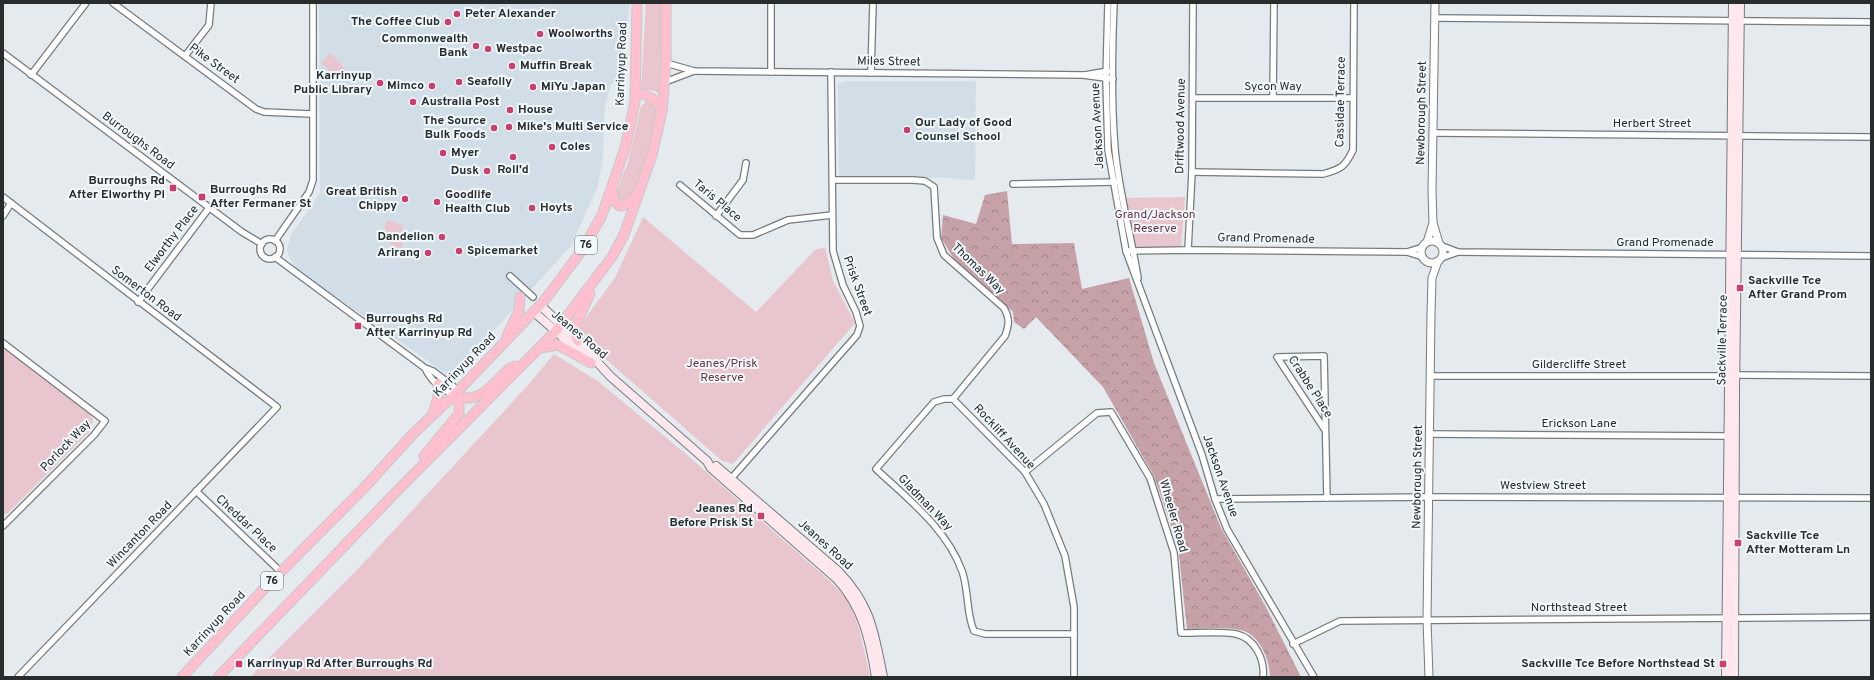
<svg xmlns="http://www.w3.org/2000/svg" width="1874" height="680" font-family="Overpass,sans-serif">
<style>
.built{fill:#d2dee7}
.green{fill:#e9c6cd}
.forest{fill:url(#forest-crowns)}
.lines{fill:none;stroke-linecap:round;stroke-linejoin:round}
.minor-casing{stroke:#757b7e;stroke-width:8}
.tertiary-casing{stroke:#757b7e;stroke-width:9}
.secondary-casing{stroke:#757b7e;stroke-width:10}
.trunk-casing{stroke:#c7c8c8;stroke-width:11}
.minor{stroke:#fff;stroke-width:5.5}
.tertiary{stroke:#fff;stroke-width:7}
.secondary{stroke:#ffe8ed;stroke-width:8}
.trunk{stroke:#fec0ce;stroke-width:9}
.poi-dot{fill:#cc3e6c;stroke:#f1f8fc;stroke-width:1.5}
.labels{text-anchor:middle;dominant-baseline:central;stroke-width:4;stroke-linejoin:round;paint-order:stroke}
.shield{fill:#f1f8fc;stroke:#65696b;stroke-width:1}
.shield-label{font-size:11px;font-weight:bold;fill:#292c2d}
.poi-label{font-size:12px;font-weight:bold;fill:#292c2d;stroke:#f1f8fc;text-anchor:start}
.street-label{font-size:12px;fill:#292c2d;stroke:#f1f8fc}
.park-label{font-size:12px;fill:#6a3643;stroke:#f1f8fc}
</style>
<defs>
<pattern id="forest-crowns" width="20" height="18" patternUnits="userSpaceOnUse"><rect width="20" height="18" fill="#c7a1a8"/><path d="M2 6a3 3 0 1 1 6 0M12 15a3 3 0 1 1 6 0" fill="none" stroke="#a28389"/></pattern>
</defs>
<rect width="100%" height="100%" fill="#e4eaee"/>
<g class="built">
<polygon points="319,3 630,3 621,76 611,84 605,106 603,157 598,186 571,246 497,327 448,375 299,271 291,261 287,250 291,235 320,193"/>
<polygon points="846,81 976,81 975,180 956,179 944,177 932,178 916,176 839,177 838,84"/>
</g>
<g class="green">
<polygon points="646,3 662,3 660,94 655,91 641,89"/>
<polygon points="331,53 347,71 337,80 321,62"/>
<polygon points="647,101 654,101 657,109 658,115 652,140 635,192 625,201 619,199 616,194 623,173 627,166 641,106"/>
<polygon points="1185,197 1181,248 1135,247 1124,198"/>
<polygon points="643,217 756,312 815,250 825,247 833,281 855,323 733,464 721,460 575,332 615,278"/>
<path d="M388,220L403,225L402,248C392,245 385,244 385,232C385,227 385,224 388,220Z"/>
<polygon points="3,350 6,350 89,412 93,420 90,431 7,514 3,513"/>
<polygon points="554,354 599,382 687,455 831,582 849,601 859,628 870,677 250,677 358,569 530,383"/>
</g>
<path class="forest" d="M1007,191L1012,244L1074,243L1082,289L1129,278L1154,363L1221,528L1266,607L1301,677H1270C1270,660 1259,633 1240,630C1223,627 1204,629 1187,629L1178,546L1154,476L1103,387L1036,317L1024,329L1014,322L1013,312L954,259L941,238L943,215L976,224L985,195Z"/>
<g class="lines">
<defs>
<g id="minor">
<polyline points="113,3 256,109 264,112 312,114"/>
<polyline points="1108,3 1106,79 1108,150 1126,251 1202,455 1215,499 1227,529 1314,677"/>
<path d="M1114,3C1112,51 1111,101 1115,149C1119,192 1131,235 1138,278"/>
<polyline points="1435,18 1871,22"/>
<polyline points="3,53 242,232 262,244"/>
<polyline points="185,56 209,25 211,3"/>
<polyline points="666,63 694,71 1083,75 1113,79"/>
<polyline points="771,72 771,3"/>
<polyline points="871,73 873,3"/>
<polyline points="31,75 86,3"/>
<polyline points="1085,75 1108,71"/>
<polyline points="665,82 694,71"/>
<polyline points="1273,97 1274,3"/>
<polyline points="1193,98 1353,98"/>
<polyline points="1433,133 1871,137"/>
<path d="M1192,172L1323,174C1341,169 1345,167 1353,150L1354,3"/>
<path d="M833,180H913L925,181L934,187L937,238L944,255L1004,308C1010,319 1009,325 1005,336L953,399"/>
<polyline points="1013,184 1115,182"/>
<polyline points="680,185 740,235 753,235 788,220 832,215"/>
<polyline points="3,197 277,407 18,677"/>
<polyline points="3,216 11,203"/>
<polyline points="716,216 743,180 746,163"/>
<circle cx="270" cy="249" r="10"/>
<polyline points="275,241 309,192 313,180 313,3"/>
<polyline points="1442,246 1458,252 1871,256"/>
<polyline points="1188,250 1192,172 1193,3"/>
<polyline points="1126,251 1188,250 1407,252 1423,247"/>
<polyline points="1407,252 1423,257"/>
<path d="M275,257L425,368L433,371L454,387L455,394C442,392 430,379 425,368"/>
<polyline points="1441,258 1458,252"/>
<polyline points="510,276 533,297"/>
<polyline points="138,302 209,208"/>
<polyline points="3,343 105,421 94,435 3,526"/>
<polyline points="1735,375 1871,376"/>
<polyline points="1430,376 1728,376"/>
<path d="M953,399H944L934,402L876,469C908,499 947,529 962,571C969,590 966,614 974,631L985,634H1074"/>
<polyline points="953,399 1025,472 1044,504 1065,556 1074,607 1074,677"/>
<polyline points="1325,430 1277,357 1324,356 1327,498"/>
<polyline points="1430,434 1728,436"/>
<path d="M1025,472L1097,413L1111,412L1150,478L1174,553L1181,633C1196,633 1223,631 1236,634C1255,638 1265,660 1263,677"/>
<polyline points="729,481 857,335 860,326 856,312 843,285 833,251 831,72"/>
<polyline points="196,491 281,572"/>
<polyline points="1215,499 1429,497 1871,498"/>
<polyline points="1293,644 1340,621 1871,617"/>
</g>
<g id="tertiary">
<polyline points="1435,3 1432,191 1433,223 1439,243"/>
<circle cx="1432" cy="252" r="11"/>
<polyline points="1427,242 1433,223"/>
<polyline points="1429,677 1427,620 1431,314 1432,278 1438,261"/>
</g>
<g id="secondary">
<path d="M540,305L578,341L610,376L707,461L711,468L837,579C863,607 870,640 876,677"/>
<polyline points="534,312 584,356"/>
<path d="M716,466L838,571C871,605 874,632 883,677"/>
<polyline points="1726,677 1733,3"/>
<polyline points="1734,677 1735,392 1740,3"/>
</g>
<g id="trunk">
<path d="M635,93C648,94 656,99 662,111"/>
<polyline points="612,189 614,201 620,206 625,205 638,194"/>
<polyline points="507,336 519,311 520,297"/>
<polyline points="578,341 574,331 575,326 590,294"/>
<polyline points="539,348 558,345 591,363"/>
<path d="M455,394C478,408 493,383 510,368L515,366"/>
<polyline points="433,414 438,397 438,384"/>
<polyline points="424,456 459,414 459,405 455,394"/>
<polyline points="182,677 263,590 364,488 413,434 455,394 544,301 583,249 602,215 625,148 635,102 637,3"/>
<polyline points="218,677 399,489 555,332 612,257 624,235 635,204 652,155 662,111 666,63 666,3"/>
</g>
</defs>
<use href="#minor" class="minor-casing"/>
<use href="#tertiary" class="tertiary-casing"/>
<use href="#secondary" class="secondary-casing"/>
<use href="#trunk" class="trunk-casing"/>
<use href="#minor" class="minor"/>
<use href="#tertiary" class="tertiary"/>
<use href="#secondary" class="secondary"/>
<use href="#trunk" class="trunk"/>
</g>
<g class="poi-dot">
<circle cx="457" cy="14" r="4"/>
<circle cx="448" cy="22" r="4"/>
<circle cx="540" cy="34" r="4"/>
<circle cx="476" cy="46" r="4"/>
<circle cx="488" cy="49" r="4"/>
<circle cx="512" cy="66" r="4"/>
<circle cx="459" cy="82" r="4"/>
<circle cx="380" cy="83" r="4"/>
<circle cx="432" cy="86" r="4"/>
<circle cx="533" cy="87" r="4"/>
<circle cx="413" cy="102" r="4"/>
<circle cx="510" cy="110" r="4"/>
<circle cx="509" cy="127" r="4"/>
<circle cx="494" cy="128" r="4"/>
<circle cx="907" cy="130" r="4"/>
<circle cx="552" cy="147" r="4"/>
<circle cx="443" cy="153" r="4"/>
<circle cx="513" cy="157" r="4"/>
<circle cx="487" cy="171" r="4"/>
<rect x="169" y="184" width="8" height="8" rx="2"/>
<rect x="198" y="193" width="8" height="8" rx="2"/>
<circle cx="405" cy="199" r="4"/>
<circle cx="437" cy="202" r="4"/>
<circle cx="532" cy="208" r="4"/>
<circle cx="442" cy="237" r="4"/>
<circle cx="459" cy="251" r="4"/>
<circle cx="428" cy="253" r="4"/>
<rect x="1736" y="284" width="8" height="8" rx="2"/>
<rect x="354" y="322" width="8" height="8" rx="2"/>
<rect x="757" y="512" width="8" height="8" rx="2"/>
<rect x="1734" y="539" width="8" height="8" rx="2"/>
<rect x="235" y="660" width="8" height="8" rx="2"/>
<rect x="1719" y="660" width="8" height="8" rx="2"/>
</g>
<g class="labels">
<g class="shield">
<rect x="575" y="236" width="22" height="18" rx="3"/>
<rect x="261" y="572" width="22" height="18" rx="3"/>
</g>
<g class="shield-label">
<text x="586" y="245">76</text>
<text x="272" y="581">76</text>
</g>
<g class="poi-label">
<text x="465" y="14">Peter Alexander</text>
<text x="440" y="22" text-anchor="end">The Coffee Club</text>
<text x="548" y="34">Woolworths</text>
<text x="468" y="39" text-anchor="end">Commonwealth<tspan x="468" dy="14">Bank</tspan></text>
<text x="496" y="49">Westpac</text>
<text x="520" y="66">Muffin Break</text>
<text x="372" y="76" text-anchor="end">Karrinyup<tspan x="372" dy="14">Public Library</tspan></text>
<text x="467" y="82">Seafolly</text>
<text x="424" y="86" text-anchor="end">Mimco</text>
<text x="541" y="87">MiYu Japan</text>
<text x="421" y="102">Australia Post</text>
<text x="518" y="110">House</text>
<text x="486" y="121" text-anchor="end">The Source<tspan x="486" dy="14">Bulk Foods</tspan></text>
<text x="915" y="123">Our Lady of Good<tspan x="915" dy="14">Counsel School</tspan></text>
<text x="517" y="127">Mike's Multi Service</text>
<text x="560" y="147">Coles</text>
<text x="451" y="153">Myer</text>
<text x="513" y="170" text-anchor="middle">Roll'd</text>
<text x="479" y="171" text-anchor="end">Dusk</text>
<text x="165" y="181" text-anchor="end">Burroughs Rd<tspan x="165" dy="14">After Elworthy Pl</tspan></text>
<text x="210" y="190">Burroughs Rd<tspan x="210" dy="14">After Fermaner St</tspan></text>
<text x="397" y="192" text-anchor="end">Great British<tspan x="397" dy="14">Chippy</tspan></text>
<text x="445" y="195">Goodlife<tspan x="445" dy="14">Health Club</tspan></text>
<text x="540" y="208">Hoyts</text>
<text x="434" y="237" text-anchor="end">Dandelion</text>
<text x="467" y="251">Spicemarket</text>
<text x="420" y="253" text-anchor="end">Arirang</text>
<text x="1748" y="281">Sackville Tce<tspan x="1748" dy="14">After Grand Prom</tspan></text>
<text x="366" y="319">Burroughs Rd<tspan x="366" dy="14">After Karrinyup Rd</tspan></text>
<text x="753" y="509" text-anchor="end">Jeanes Rd<tspan x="753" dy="14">Before Prisk St</tspan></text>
<text x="1746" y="536">Sackville Tce<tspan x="1746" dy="14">After Motteram Ln</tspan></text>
<text x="247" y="664">Karrinyup Rd After Burroughs Rd</text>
<text x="1715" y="664" text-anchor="end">Sackville Tce Before Northstead St</text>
</g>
<g class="street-label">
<text transform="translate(889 62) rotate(1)">Miles Street</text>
<text transform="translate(214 64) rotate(36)">Pike Street</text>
<text transform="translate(622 64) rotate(-88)">Karrinyup Road</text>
<text x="1273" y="87">Sycon Way</text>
<text transform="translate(1341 102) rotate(-89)">Cassidae Terrace</text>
<text transform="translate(1422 113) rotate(-89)">Newborough Street</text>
<text x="1652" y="124">Herbert Street</text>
<text transform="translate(1098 126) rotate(-93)">Jackson Avenue</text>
<text transform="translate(1181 126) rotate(-89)">Driftwood Avenue</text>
<text transform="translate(138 141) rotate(37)">Burroughs Road</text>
<text transform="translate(717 201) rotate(40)">Taris Place</text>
<text transform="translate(172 239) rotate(-53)">Elworthy Place</text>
<text transform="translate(1266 239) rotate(1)">Grand Promenade</text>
<text x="1665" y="243">Grand Promenade</text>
<text transform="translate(978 269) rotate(44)">Thomas Way</text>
<text transform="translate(857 286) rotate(70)">Prisk Street</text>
<text transform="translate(146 294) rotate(37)">Somerton Road</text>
<text transform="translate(579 335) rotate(40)">Jeanes Road</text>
<text transform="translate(1723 340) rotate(-89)">Sackville Terrace</text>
<text transform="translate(465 365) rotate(-46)">Karrinyup Road</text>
<text x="1579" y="365">Gildercliffe Street</text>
<text transform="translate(1310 387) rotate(57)">Crabbe Place</text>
<text x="1579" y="424">Erickson Lane</text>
<text transform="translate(1004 437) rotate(47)">Rockliff Avenue</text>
<text transform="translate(66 446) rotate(-46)">Porlock Way</text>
<text transform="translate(1220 476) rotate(71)">Jackson Avenue</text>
<text transform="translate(1418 477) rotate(-89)">Newborough Street</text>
<text x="1543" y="486">Westview Street</text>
<text transform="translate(925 503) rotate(46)">Gladman Way</text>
<text transform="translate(1173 516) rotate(74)">Wheeler Road</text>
<text transform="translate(246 524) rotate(43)">Cheddar Place</text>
<text transform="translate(140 535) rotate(-46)">Wincanton Road</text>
<text transform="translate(825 545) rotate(42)">Jeanes Road</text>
<text x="1579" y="608">Northstead Street</text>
<text transform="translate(215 624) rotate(-47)">Karrinyup Road</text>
</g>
<g class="park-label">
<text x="1155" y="215">Grand/Jackson<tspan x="1155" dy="14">Reserve</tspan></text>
<text x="722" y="364">Jeanes/Prisk<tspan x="722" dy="14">Reserve</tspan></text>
</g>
</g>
<rect width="1874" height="680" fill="none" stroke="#292c2d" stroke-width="8"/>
</svg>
